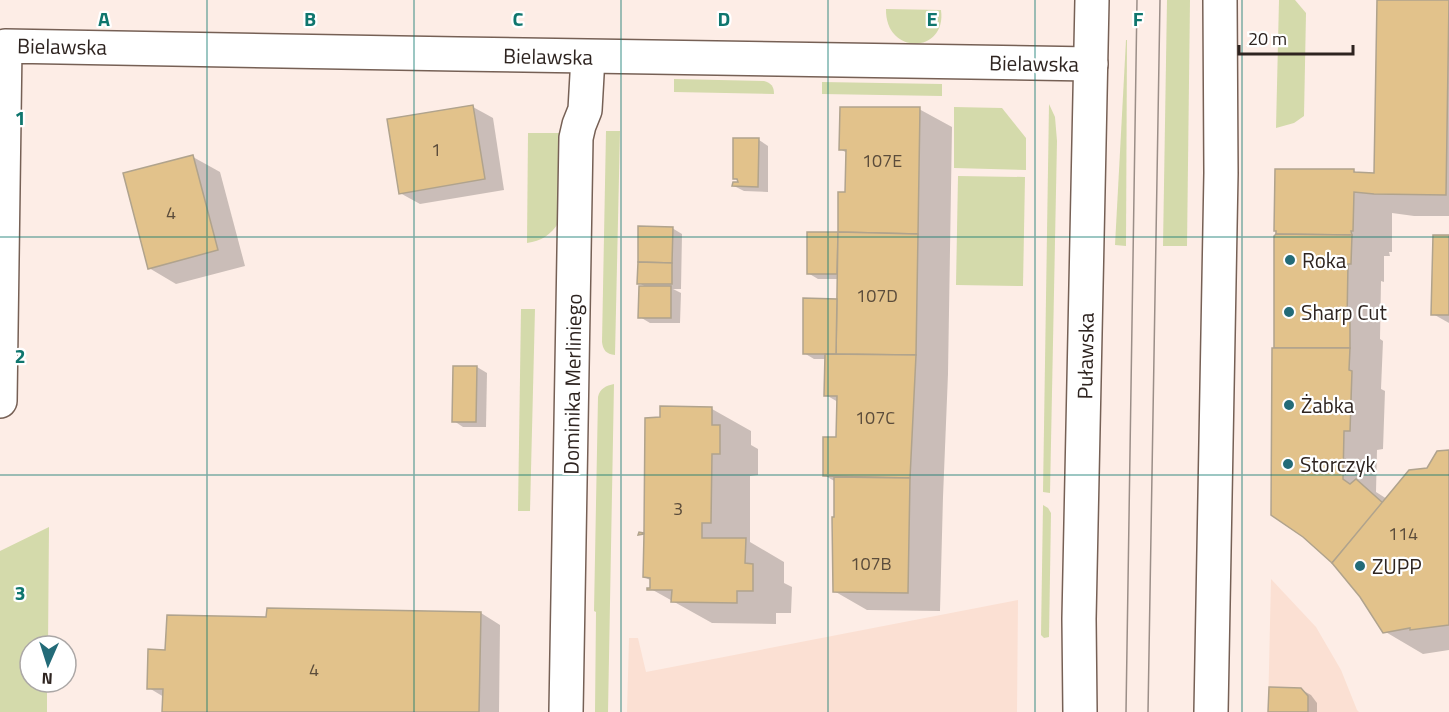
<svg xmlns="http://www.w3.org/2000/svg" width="1449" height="712" font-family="'Titillium Web',sans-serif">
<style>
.built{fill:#fbe0d3}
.green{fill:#d4daab}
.shadow{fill:#0003}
.building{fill:#e2c28b;stroke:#b0a38d;stroke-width:1.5}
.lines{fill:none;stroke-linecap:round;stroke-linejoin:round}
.minor-casing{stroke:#766055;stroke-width:36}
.major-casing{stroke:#766055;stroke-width:36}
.minor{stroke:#fff;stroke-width:33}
.major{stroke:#fff;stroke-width:33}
.tram{stroke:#9b8e88;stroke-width:1.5}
.grid{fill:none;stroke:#0f766e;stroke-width:1.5;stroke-opacity:0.55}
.poi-dot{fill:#236b78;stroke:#fff;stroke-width:2}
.labels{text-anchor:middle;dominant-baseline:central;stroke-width:4.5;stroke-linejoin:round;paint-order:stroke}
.number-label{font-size:18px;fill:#5b4c3b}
.street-label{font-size:21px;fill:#2e2420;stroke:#fff}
.poi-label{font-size:21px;fill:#2e2420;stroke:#fff;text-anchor:start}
.grid-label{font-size:20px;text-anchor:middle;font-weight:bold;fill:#0f766e;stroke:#fff;stroke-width:4.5;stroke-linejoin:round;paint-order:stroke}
</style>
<rect width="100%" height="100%" fill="#fdede6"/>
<g class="built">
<polygon points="1271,579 1316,627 1341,670 1357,710 1359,712 1268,712"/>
<polygon points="1018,600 1017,712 627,712 629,638 638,638 646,672"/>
</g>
<g class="green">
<polygon points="1167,0 1190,0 1187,246 1163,246"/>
<polygon points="1279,0 1295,0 1306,13 1304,116 1294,123 1276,128"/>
<path d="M886,9L941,10C947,54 885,56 886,9Z"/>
<polygon points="1126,40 1127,40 1126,246 1115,245"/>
<path d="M674,79L764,81C771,83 774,86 774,94L674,92Z"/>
<polygon points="822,82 942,84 942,96 822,94"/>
<polygon points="1049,104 1055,117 1057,141 1050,493 1043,492"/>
<polygon points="954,107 1002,108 1026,138 1026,170 954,168"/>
<path d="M606,131H620L615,355C606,354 603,350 602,342Z"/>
<path d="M528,133H562L559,222C551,235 541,241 527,243Z"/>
<polygon points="958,176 1025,177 1023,286 956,285"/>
<polygon points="521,309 535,309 530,511 518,511"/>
<path d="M614,384L608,712H595L596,612L594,611L598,397C600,388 606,386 614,384Z"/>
<polygon points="1043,505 1048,508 1051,513 1049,637 1044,638 1041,635"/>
<polygon points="49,527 48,646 30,646 30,682 47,682 47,712 0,712 0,551"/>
</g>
<g class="shadow">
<polygon points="1379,0 1449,0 1449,216 1414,216 1392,213 1392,252 1389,252 1390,256 1384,256 1384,282 1381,281 1380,339 1383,341 1381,389 1385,391 1383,449 1377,450 1376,492 1387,499 1427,469 1449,451 1449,650 1423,654 1384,631 1277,235 1354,171 1358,173 1376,174"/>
<polygon points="473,107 493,118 504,190 420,204 400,193"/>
<polygon points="919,109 952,127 948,374 943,497 940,611 867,610 834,591 836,482 824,475 837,439 838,402 826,395 826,359 814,359 804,353 838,300 838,279 818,279 808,273 809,234 839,234 847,194 847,153 840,149"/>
<polygon points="759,140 768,146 768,192 744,191 734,186 739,184 739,181 734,178"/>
<polygon points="193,157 220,172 245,266 176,284 149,268"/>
<polygon points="672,228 682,234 681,289 673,289 681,293 680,323 650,323 640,317 646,287 639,283"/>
<polygon points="1449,237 1449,323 1433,314"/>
<polygon points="477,367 487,373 486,427 463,427 454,421"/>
<polygon points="712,409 751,431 751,445 758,449 758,475 750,476 750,542 784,562 784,583 792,587 791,613 776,613 776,624 712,623 651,589 652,581 644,577 662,419"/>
<polygon points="481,613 500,625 499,712 164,712 164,697 149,688 167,651 268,619"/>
<polygon points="1300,689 1311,695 1317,703 1317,712 1270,712"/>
</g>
<g class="building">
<polygon points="1377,0 1449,0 1446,195 1374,194 1354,192 1353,231 1351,231 1352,235 1276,234 1276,231 1274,231 1275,169 1354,169 1354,172 1374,173"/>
<polygon points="473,105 485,179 399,194 387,119"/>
<polygon points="840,107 920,107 918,234 838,232 838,192 845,192 846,150 839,150"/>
<polygon points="733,138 759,138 758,187 732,186 733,182 738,182 737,179 733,179"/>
<polygon points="193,155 218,250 148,269 123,173"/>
<polygon points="638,226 673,227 672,263 638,262"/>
<polygon points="807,232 838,232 837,274 807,274"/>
<polygon points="838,232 918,234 916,355 836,354"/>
<polygon points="1276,234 1352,235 1351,264 1348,264 1347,320 1350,321 1350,348 1274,348 1274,236"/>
<polygon points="1433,235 1449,235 1449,315 1431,315"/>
<polygon points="638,262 672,263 672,284 637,284"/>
<polygon points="639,286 671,286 671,318 638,318"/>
<polygon points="803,298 837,299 836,354 803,354"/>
<polygon points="1272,348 1350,348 1349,370 1352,371 1350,431 1344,431 1343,479 1350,484 1356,479 1383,503 1332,563 1303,537 1271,515"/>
<polygon points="825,354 916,355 910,478 823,476 823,437 836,437 837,396 824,396"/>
<polygon points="453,366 477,366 476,422 452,422"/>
<polygon points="660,406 712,407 712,425 720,425 720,454 712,454 711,523 702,523 702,538 746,538 745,563 753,564 753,591 737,591 737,603 671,602 672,590 647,590 647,588 650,588 650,578 643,577 644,534 638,535 639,532 644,533 644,531 645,418 660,417"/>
<polygon points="1449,450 1449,625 1410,630 1410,628 1383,633 1360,597 1332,563 1409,470 1427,468 1437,451"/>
<polygon points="834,477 910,478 908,593 833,592 832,517 834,517"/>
<polygon points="267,608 481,612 479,712 162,712 163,689 147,689 148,649 165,650 167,615 266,617"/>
<polygon points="1269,687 1301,688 1308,696 1308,712 1268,712"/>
</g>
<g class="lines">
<defs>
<g id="minor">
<path d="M0,401L5,46C367,51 729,61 1091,64"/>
<polyline points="566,712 576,138 579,125 585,110 588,57"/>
</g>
<g id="major">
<polyline points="1080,712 1079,619 1092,0"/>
<polyline points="1211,712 1221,173 1220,0"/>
</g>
</defs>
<use href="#minor" class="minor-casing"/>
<use href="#major" class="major-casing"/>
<use href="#minor" class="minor"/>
<use href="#major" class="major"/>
<g class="tram">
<polyline points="1126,712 1137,0"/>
<polyline points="1148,712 1160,0"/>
</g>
</g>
<path class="grid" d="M207,0V712M414,0V712M621,0V712M828,0V712M1035,0V712M1242,0V712M0,237H1449M0,475H1449"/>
<g class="poi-dot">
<circle cx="1290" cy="260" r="6"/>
<circle cx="1289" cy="312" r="6"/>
<circle cx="1289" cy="405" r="6"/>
<circle cx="1288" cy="464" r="6"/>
<circle cx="1360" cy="566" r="6"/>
</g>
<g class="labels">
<g class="number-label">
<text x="436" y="149">1</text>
<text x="882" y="160">107E</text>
<text x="171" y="212">4</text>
<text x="877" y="295">107D</text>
<text x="875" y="417">107C</text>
<text x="678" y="508">3</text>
<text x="1403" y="533">114</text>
<text x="871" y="563">107B</text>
<text x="314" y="669">4</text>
</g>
<g class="street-label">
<text transform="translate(62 46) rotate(1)">Bielawska</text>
<text transform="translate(548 56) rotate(1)">Bielawska</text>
<text transform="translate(1034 63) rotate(1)">Bielawska</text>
<text transform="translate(1085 356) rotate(-89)">Puławska</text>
<text transform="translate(572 384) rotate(-89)">Dominika Merliniego</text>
</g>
<g class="poi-label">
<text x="1302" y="260">Roka</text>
<text x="1301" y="312">Sharp Cut</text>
<text x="1301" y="405">Żabka</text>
<text x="1300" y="464">Storczyk</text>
<text x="1372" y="566">ZUPP</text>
</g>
</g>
<g class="grid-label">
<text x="104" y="26">A</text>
<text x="310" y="26">B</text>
<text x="518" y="26">C</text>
<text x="724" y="26">D</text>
<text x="932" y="26">E</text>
<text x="1138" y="26">F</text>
<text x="20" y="125">1</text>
<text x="20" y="363">2</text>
<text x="20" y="600">3</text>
</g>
<g transform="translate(48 664) rotate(183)"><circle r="28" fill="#ffffff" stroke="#aba7a6" stroke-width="1.5"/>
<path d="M0-4.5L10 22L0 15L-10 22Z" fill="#236b78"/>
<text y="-9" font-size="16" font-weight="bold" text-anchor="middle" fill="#2e2420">N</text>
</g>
<path d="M1239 45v9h114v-9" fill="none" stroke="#2e2420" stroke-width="3"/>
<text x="1248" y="45" font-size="18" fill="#2e2420" stroke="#ffffff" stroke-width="4.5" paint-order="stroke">20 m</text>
</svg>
